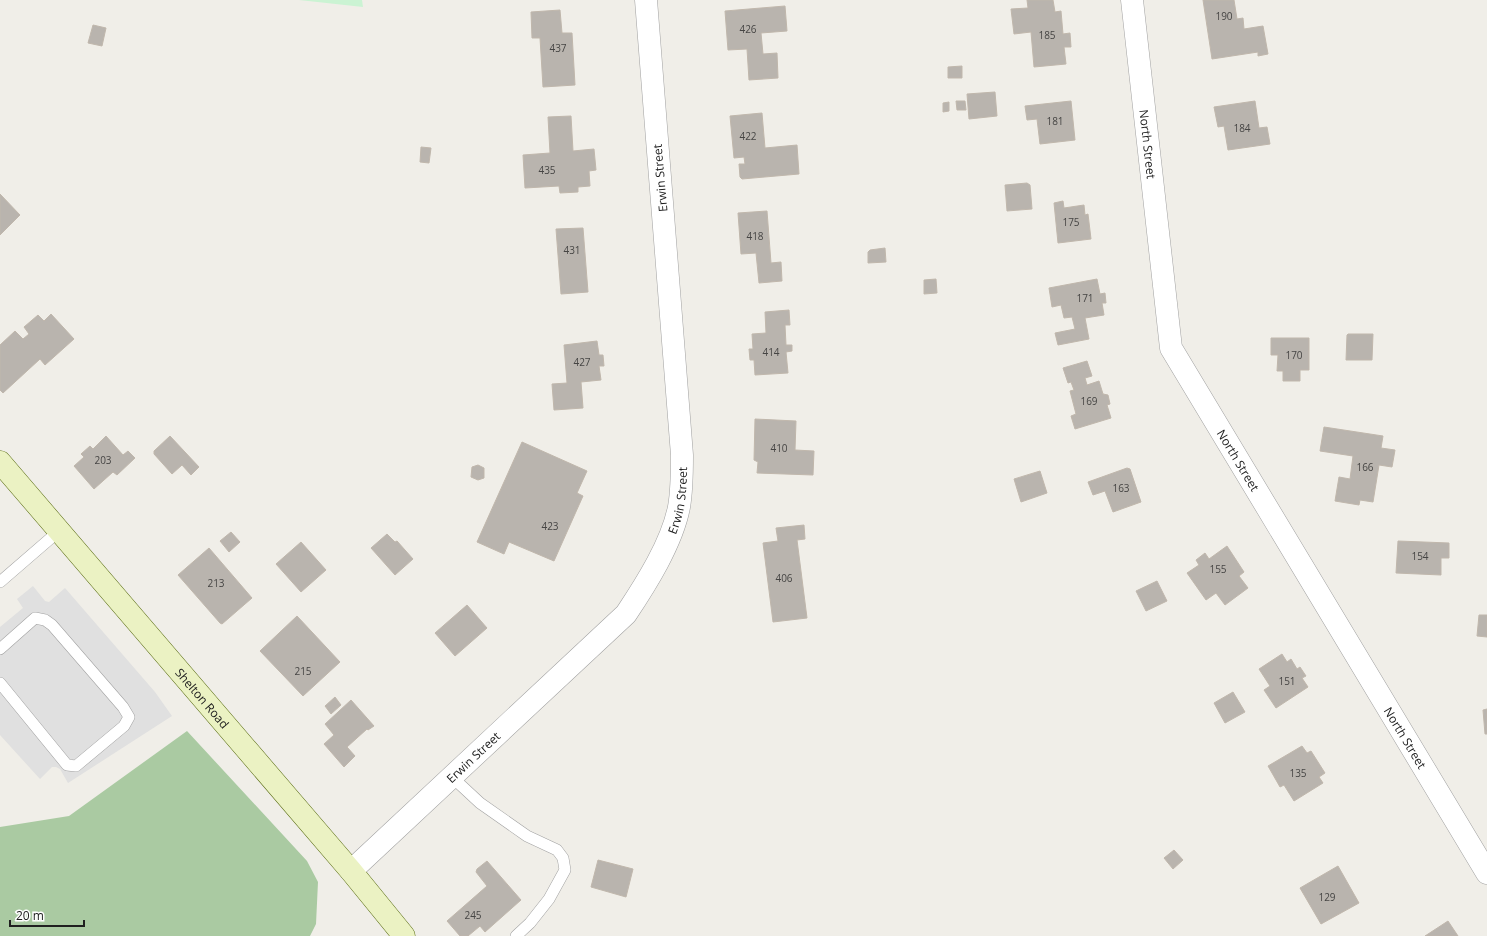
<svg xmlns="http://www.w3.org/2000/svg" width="1487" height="936" font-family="'Open Sans',sans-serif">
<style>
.forest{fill:#aacaa2}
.park{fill:#cbf3d3}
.parking{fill:#e0e0e0}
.building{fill:#b9b4ae;stroke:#c0b7ac}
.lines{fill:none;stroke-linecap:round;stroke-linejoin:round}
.service-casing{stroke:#a1a1a1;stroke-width:12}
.minor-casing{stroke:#a1a1a1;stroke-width:23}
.secondary-casing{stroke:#596c13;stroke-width:23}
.service{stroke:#fff;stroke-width:11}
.minor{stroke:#fff;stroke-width:22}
.secondary{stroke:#ebf2c3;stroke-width:22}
.labels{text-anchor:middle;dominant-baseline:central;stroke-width:3.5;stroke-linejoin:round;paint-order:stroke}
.number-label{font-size:10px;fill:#464544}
.street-label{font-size:12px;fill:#202020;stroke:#fff}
</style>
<rect width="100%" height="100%" fill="#f0eee8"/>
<polygon class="forest" points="187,731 307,861 318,882 316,924 310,936 0,936 0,827 69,816"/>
<polygon class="park" points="299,0 362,0 363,7"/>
<polygon class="parking" points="33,586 45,601 49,602 65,588 155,692 172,716 68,783 60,769 56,767 52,767 40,779 0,735 0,627 23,608 17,599"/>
<g class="building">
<polygon points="1027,0 1053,0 1055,12 1061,11 1063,34 1070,33 1071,47 1064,47 1066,64 1034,67 1031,32 1014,34 1011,9 1028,8"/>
<polygon points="1203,0 1234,0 1237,19 1243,18 1244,29 1263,26 1268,54 1258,56 1258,52 1212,59"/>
<polygon points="785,6 787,31 761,33 763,54 777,53 778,78 749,80 747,49 728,50 725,11"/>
<polygon points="560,10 562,33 572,33 575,85 543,87 540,38 532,38 531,12"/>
<polygon points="93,25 106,28 102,46 88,43"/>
<polygon points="962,66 962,78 948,78 948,67"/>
<polygon points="995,92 997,116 969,119 967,94"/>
<polygon points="956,101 965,101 966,110 957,110"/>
<polygon points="1071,101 1075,140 1040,144 1037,119 1027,120 1025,106"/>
<polygon points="1255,101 1259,128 1267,127 1270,144 1228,150 1224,126 1218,127 1214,107"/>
<polygon points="949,102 949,111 943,112 943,103"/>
<polygon points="762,113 765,148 797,145 799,174 742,179 740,177 739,164 745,164 744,157 734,158 730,116"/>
<polygon points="571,116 573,151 594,149 596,170 589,171 590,186 578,187 578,192 560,193 559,186 525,188 523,155 550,153 548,117"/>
<polygon points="421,147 431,148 429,163 420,162"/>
<polygon points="1027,183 1030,185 1032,209 1007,211 1005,185"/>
<polygon points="0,194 20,215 0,235"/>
<polygon points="1063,201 1064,208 1084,205 1085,215 1088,214 1091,239 1058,243 1054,203"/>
<polygon points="767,211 771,263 781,262 782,281 759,283 756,253 741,254 738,213"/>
<polygon points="583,228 588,292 561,294 556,229"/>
<polygon points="885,248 886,262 868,263 868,252 870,250"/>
<polygon points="936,279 937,293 924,294 924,280"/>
<polygon points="1097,279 1100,294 1105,293 1106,303 1102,303 1104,315 1085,318 1089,339 1058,345 1055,333 1075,329 1072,317 1064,318 1061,305 1052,307 1049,288"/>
<polygon points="789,310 790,325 785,325 786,345 792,345 792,351 786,352 788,373 755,375 754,360 750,360 749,349 753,349 752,334 766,333 765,312"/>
<polygon points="51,314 74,339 45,365 40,359 3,393 0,390 0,345 15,331 23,339 29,334 24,327 38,315 44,321"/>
<polygon points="1348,334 1373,334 1372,360 1346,360 1347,335"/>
<polygon points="1271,338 1309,338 1309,370 1300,370 1300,381 1283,381 1283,371 1277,371 1278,355 1271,355"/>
<polygon points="597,341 599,355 603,355 604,366 599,366 601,380 581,382 583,408 554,410 552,384 567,383 564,345"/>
<polygon points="1087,361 1092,376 1085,378 1087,385 1099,381 1103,394 1108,395 1110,404 1107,405 1111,418 1075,429 1071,416 1076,414 1070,391 1074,390 1071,382 1068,383 1063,368"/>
<polygon points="755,419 796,421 795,450 814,451 813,475 757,473 758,462 754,460"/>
<polygon points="1324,427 1383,436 1381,448 1395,450 1392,467 1379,465 1373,502 1360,500 1359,505 1335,501 1339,477 1350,479 1353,456 1320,451"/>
<polygon points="106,436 123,455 128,451 135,458 117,475 113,472 94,489 74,466 84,457 81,454 90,446 93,449"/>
<polygon points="170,436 199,467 191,475 182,465 172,474 154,454 154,451"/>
<polygon points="522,442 587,471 577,493 583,496 554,561 509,542 504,554 477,542"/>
<polygon points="478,465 484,468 484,478 478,480 471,477 472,467"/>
<polygon points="1127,468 1130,469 1141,502 1113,512 1105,491 1093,495 1088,482"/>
<polygon points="1040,471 1047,493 1021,502 1014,479"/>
<polygon points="804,525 805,539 797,540 807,618 773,622 763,543 778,541 776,528"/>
<polygon points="231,532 240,542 229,552 220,541"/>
<polygon points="387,534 395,542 397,541 413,559 395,575 371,548"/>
<polygon points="1398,541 1449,543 1449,558 1441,558 1441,575 1396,573"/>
<polygon points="301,542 326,570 301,592 276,564"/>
<polygon points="1227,546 1244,572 1239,576 1248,588 1225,605 1216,593 1206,600 1187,573 1199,565 1196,560 1205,553 1209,559"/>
<polygon points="209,548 252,598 222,624 220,623 178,575"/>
<polygon points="1157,581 1167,601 1146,611 1136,591"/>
<polygon points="467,605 487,628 455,656 435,633"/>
<polygon points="1479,615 1487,615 1487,637 1477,636"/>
<polygon points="297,616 340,662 303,696 260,651"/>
<polygon points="1282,654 1287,662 1291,659 1297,669 1300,667 1306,676 1302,678 1308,687 1276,708 1264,690 1270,686 1259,669"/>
<polygon points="1233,692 1245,712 1225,723 1214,703"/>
<polygon points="335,697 341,705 331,714 325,706"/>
<polygon points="351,700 374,726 368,730 367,729 347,747 355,756 344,767 324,744 334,735 325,724"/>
<polygon points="1487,709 1487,734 1485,734 1483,710"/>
<polygon points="1302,746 1307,753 1311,751 1325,773 1319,777 1323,783 1294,801 1284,785 1280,787 1268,766"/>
<polygon points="1174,850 1183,860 1173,869 1164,858"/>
<polygon points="598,860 633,869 626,897 591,887"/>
<polygon points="487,861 521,900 485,932 480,926 468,936 460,936 447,921 487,886 476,872 477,869"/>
<polygon points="1338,866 1359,903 1321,924 1300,888"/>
<polygon points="1448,921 1458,936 1425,936"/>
</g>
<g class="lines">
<defs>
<g id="service">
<polyline points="0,582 59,531"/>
<polyline points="0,649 35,618 45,620 52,625 123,707 129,717 124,726 76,766 67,765 0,683"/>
<polyline points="452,777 480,803 527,836 557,850 563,858 565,870 549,899 530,923 516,936"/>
</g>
<g id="minor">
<path id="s1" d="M1132,0L1171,348L1487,873"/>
<path id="s2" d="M351,871L626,614C646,584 672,543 679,507C682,490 682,473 682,455L646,0"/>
</g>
<g id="secondary">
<path id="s3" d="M0,462L351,871L404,936"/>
</g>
</defs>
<use href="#service" class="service-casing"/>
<use href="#minor" class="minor-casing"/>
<use href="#secondary" class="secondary-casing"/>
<use href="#service" class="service"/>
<use href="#minor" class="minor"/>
<use href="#secondary" class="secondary"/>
</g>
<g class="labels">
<g class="number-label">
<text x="1224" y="16">190</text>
<text x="748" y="29">426</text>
<text x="1047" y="35">185</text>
<text x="558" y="48">437</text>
<text x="1055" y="121">181</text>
<text x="1242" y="128">184</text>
<text x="748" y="136">422</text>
<text x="547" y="170">435</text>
<text x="1071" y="222">175</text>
<text x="755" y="236">418</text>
<text x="572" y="250">431</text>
<text x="1085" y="298">171</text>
<text x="771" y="352">414</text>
<text x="1294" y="355">170</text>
<text x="582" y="362">427</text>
<text x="1089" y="401">169</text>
<text x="779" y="448">410</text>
<text x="103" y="460">203</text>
<text x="1365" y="467">166</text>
<text x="1121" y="488">163</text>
<text x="550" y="526">423</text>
<text x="1420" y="556">154</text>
<text x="1218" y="569">155</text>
<text x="784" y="578">406</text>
<text x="216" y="583">213</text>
<text x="303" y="671">215</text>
<text x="1287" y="681">151</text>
<text x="1298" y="773">135</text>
<text x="1327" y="897">129</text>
<text x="473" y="915">245</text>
</g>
<g class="street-label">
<text stroke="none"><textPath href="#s1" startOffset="145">North Street</textPath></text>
<text transform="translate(660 178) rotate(-95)">Erwin Street</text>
<text stroke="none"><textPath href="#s1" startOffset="481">North Street</textPath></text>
<text stroke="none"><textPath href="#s2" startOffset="503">Erwin Street</textPath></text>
<text stroke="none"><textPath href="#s3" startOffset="311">Shelton Road</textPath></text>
<text stroke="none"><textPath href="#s1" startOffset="805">North Street</textPath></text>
<text stroke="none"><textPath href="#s2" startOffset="167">Erwin Street</textPath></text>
</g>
</g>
<path d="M10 920v6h74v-6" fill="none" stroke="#202020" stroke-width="2"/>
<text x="16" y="920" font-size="12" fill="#202020" stroke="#ffffff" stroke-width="3" paint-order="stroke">20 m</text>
</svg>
